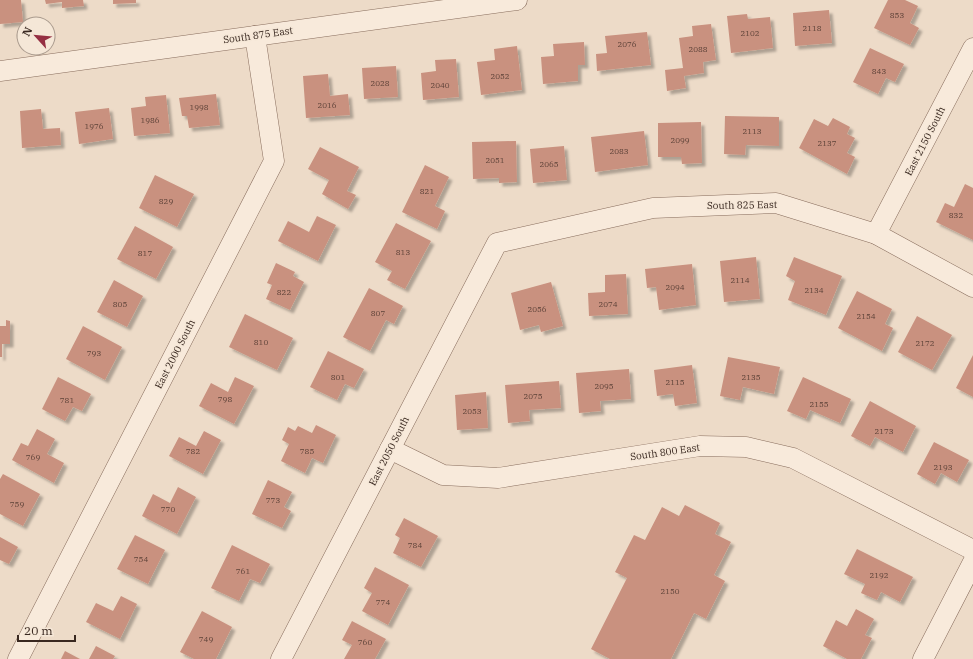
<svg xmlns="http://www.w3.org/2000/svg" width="973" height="659" font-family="'IBM Plex Serif',serif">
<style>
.building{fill:#c9917f;filter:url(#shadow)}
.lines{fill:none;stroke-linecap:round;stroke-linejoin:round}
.minor-casing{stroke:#886d5d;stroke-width:21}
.minor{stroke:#f8eadb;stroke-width:20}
.labels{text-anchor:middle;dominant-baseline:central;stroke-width:3;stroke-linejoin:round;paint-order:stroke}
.number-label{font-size:8px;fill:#5d4238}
.street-label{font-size:10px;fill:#392820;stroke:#f5e7d7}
</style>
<defs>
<filter id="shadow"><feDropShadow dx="3.5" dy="3.5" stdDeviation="1" flood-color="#0004"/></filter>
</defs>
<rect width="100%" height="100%" fill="#eddbc8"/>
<g class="building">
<polygon points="0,0 21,0 23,22 0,24"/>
<polygon points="45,0 83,0 84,6 62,8 62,2 46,4"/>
<polygon points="113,0 136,0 136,3 113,4"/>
<polygon points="888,0 905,0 918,6 910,23 919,28 910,45 874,28"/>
<polygon points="829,10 832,43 795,46 793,13"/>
<polygon points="747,14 748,19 770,17 773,48 731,53 727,16"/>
<polygon points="711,24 716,60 703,62 704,73 684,76 686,88 667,91 665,70 683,68 679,38 693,36 692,26"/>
<polygon points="647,32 651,65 597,71 596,54 607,53 605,36"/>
<polygon points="584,42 585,65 578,65 578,81 543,84 541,57 554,56 553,44"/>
<polygon points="517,46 522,90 481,95 477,62 495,60 494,49"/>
<polygon points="870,48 904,64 895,82 886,78 878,94 853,82"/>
<polygon points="456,59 459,97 423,100 421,73 436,71 435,60"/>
<polygon points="396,66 398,97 364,99 362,68"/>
<polygon points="328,74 330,96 348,94 350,115 306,118 303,76"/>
<polygon points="216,94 220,125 189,128 187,116 182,116 179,98"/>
<polygon points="166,95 170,133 134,136 131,108 146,106 145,97"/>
<polygon points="109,108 113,139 79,144 75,112"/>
<polygon points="41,109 43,129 60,128 61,145 22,148 20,111"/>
<polygon points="725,116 779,117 779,146 746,145 745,155 724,154"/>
<polygon points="833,118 850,127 847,134 855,138 847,153 855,157 847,174 799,148 814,119 828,126"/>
<polygon points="701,122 702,163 682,164 681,157 658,157 658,123"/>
<polygon points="644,131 648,165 595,172 591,137"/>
<polygon points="516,141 517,182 499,183 499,178 473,179 472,142"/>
<polygon points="564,146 567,180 533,183 530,149"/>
<polygon points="320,147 359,167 347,191 356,195 348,209 322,194 329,180 308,169"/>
<polygon points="425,165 449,177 435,206 445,211 437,229 402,212"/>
<polygon points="155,175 194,194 177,227 139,208"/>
<polygon points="965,184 973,188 973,240 936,222 945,203 954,207"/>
<polygon points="317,216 336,225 318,261 278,241 288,221 309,232"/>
<polygon points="396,223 431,241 405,289 387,280 392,271 375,262"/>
<polygon points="135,226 173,247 156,279 117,259"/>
<polygon points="756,257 760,299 724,302 720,261"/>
<polygon points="794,257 842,276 826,315 788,300 795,281 786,276"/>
<polygon points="276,263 295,272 293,276 304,282 290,310 266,299 272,285 267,283"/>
<polygon points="692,264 696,305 659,310 656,287 647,288 645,269"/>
<polygon points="626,274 628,314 589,316 588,293 605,292 605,275"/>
<polygon points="114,280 143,296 127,327 97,312"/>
<polygon points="551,282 563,326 541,332 539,325 520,330 511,293"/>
<polygon points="369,288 403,306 394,324 386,320 370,351 343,337"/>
<polygon points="857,291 892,309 885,324 893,328 882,351 838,328"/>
<polygon points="245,314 293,338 277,370 229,347"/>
<polygon points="917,316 952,335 932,370 898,352"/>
<polygon points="6,320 10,321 10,344 2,344 2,357 0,357 0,326 6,326"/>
<polygon points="83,326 122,347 105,380 66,359"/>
<polygon points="328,351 364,369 354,388 345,384 337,400 310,387"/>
<polygon points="973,355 973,397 956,388"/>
<polygon points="728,357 780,367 774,394 743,387 740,400 720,396"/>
<polygon points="692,365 697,403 675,406 673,394 657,396 654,370"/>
<polygon points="629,369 631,399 600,401 601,411 579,413 576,373"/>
<polygon points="58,377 91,394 82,411 73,407 65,421 42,409"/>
<polygon points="235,377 254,386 234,424 199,406 211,383 228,392"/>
<polygon points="803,377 851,399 840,423 810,410 806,419 787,411"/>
<polygon points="559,381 561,408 529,410 530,421 508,423 505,385"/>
<polygon points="486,392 488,428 457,430 455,395"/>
<polygon points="870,401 916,426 903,452 875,437 870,446 851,436"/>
<polygon points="316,425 336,435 323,463 312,458 305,473 281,461 289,444 282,440 288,427 295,431 298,426 312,433"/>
<polygon points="37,429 55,439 47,454 64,463 54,483 12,460 21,443 28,446"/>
<polygon points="204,431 221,440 203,474 169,456 179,437 196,446"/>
<polygon points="934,442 969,460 957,482 941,473 935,484 917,474"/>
<polygon points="3,474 40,494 23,526 0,514 0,479"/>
<polygon points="268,480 292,492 284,507 291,511 282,528 252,514"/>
<polygon points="178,487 196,497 177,534 142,516 153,494 170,503"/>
<polygon points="685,505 720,523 715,534 731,542 714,575 725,581 706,619 694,613 671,659 610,659 591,649 627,578 615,572 634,535 645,540 662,507 679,516"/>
<polygon points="404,518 438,536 421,567 393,553 400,538 395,535"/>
<polygon points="135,535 165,550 148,584 117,569"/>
<polygon points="0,537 18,547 9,564 0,560"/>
<polygon points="232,545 270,564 260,583 250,579 239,601 211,588"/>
<polygon points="857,549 913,577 900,602 881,592 877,600 861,593 865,584 844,574"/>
<polygon points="375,567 409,585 388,625 362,611 372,593 364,588"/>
<polygon points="121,596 137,604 120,639 86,622 96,603 113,611"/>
<polygon points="856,609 874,619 865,635 872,638 861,659 847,659 823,646 836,620 847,626"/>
<polygon points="202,611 232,627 216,659 194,659 180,652"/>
<polygon points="352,621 386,639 375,659 344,659 352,645 342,640"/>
<polygon points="96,646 115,656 113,659 89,659"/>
<polygon points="65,651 80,659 61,659"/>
</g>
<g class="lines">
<defs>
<g id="minor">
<polyline points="0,71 517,0"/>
<polyline points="876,234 973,48"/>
<polyline points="390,449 443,475 498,478 700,446 746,447 793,458 973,550"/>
<polyline points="18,659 274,161 255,36"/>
<polyline points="281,659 497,243 653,208 776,203 876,234 973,287"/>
<polyline points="923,659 973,562"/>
</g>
</defs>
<use href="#minor" class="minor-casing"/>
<use href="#minor" class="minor"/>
</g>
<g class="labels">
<g class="number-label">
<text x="897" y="15">853</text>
<text x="812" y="28">2118</text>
<text x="750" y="33">2102</text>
<text x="627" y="44">2076</text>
<text x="698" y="49">2088</text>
<text x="879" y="71">843</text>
<text x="500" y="76">2052</text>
<text x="380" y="83">2028</text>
<text x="440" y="85">2040</text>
<text x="327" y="105">2016</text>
<text x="199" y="107">1998</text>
<text x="150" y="120">1986</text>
<text x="94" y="126">1976</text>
<text x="752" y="131">2113</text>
<text x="680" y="140">2099</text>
<text x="827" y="143">2137</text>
<text x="619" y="151">2083</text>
<text x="495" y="160">2051</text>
<text x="549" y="164">2065</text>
<text x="427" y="191">821</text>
<text x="166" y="201">829</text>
<text x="956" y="215">832</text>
<text x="403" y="252">813</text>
<text x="145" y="253">817</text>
<text x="740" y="280">2114</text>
<text x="675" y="287">2094</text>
<text x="814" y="290">2134</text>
<text x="284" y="292">822</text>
<text x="120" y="304">805</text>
<text x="608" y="304">2074</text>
<text x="537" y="309">2056</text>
<text x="378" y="313">807</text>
<text x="866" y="316">2154</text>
<text x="261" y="342">810</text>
<text x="925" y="343">2172</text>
<text x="94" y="353">793</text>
<text x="338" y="377">801</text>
<text x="751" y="377">2135</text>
<text x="675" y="382">2115</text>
<text x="604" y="386">2095</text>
<text x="533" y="396">2075</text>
<text x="225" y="399">798</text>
<text x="67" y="400">781</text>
<text x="819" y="404">2155</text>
<text x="472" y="411">2053</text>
<text x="884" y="431">2173</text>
<text x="193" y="451">782</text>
<text x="307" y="451">785</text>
<text x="33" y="457">769</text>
<text x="943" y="467">2193</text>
<text x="273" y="500">773</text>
<text x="17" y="504">759</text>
<text x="168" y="509">770</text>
<text x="415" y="545">784</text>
<text x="141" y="559">754</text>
<text x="243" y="571">761</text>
<text x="879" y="575">2192</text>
<text x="670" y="591">2150</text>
<text x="383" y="602">774</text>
<text x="206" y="639">749</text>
<text x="365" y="642">760</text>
</g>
<g class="street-label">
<text transform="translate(258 35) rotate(-8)">South 875 East</text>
<text transform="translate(925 141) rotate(-63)">East 2150 South</text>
<text transform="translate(742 205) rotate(-1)">South 825 East</text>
<text transform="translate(175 354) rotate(-63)">East 2000 South</text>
<text transform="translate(389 451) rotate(-63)">East 2050 South</text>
<text transform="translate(665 452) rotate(-8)">South 800 East</text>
</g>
</g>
<g transform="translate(36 36) rotate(297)"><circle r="19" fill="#f5e7d7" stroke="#aa9b8e"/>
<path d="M0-3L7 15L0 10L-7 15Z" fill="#952f42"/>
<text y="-6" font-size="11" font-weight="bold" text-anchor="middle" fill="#392820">N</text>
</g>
<path d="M18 635v6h57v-6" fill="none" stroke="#392820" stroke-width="2"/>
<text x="24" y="635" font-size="12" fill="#392820" stroke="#f5e7d7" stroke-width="3" paint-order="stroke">20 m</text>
</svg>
